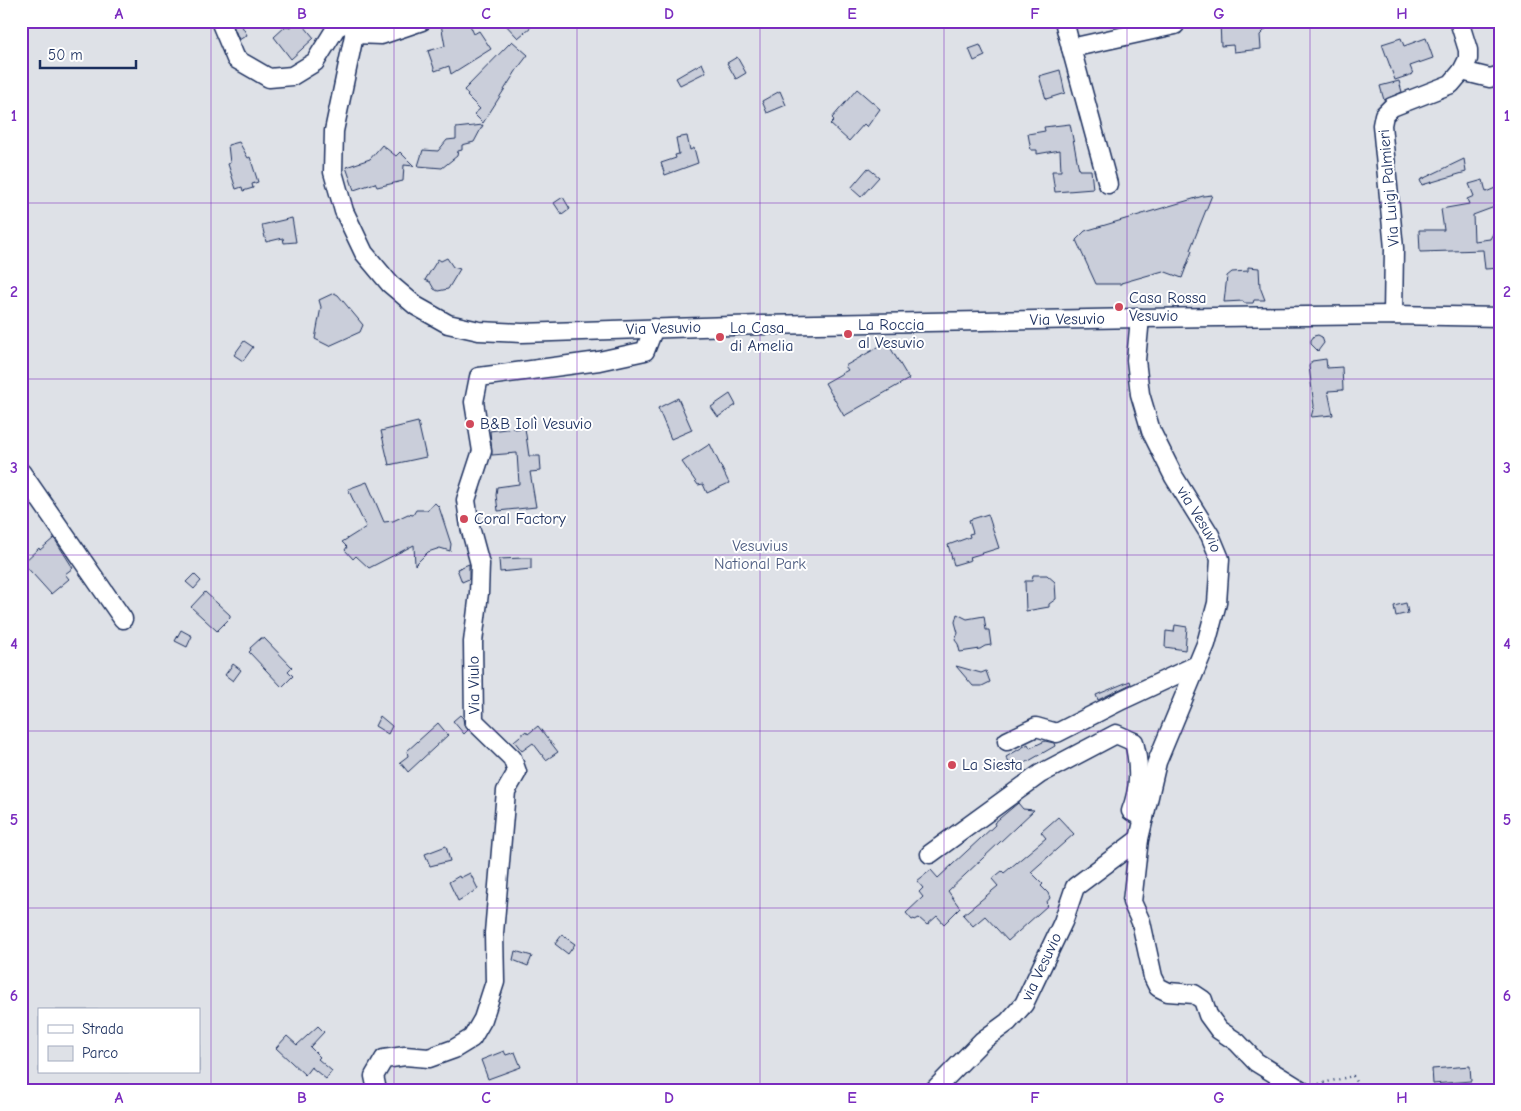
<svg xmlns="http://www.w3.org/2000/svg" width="1521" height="1111" font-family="'Comic Neue',sans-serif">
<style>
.green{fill:#dee1e7;stroke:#7c88a2;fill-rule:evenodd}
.building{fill:#caceda;stroke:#1b2f5e}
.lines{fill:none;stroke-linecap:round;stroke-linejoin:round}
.minor-casing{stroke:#1b2f5e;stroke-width:21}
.path{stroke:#1b2f5e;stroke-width:2.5;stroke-dasharray:1 4;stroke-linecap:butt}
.minor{stroke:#fff;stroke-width:18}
.grid{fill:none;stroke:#7b2cbf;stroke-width:1;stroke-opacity:0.55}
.poi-dot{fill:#d1495b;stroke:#fff;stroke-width:2}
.labels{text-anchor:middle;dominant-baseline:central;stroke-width:4;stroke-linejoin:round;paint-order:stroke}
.street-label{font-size:16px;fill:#1b2f5e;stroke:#fff}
.poi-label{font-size:16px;fill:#1b2f5e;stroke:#fff;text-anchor:start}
.park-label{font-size:16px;fill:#4c5c80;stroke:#fff}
.neatline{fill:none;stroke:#7b2cbf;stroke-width:2}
.grid-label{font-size:16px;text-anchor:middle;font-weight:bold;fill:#7b2cbf}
</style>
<rect width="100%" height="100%" fill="#fff"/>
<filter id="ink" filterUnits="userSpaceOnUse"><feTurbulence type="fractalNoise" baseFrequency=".02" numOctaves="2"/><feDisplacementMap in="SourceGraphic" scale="10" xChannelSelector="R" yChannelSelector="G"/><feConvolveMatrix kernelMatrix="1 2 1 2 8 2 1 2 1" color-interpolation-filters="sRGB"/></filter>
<g filter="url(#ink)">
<path class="green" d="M21,21H1500V1090H21ZM39,1010H199V1072H39Z"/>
<g class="building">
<polygon points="239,21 247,35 239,40 233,25"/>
<polygon points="298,21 300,21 314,38 291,59 274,37 286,26 290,27"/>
<polygon points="448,21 468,21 474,34 479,31 491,49 451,74 449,66 435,71 428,51 445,46 441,24"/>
<polygon points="502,21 538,21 518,38"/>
<polygon points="1220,21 1259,21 1259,25 1266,29 1260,35 1261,49 1234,52 1233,45 1221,46"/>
<polygon points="1401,38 1404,46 1426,38 1433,58 1410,66 1413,74 1395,80 1382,44"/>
<polygon points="512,41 528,55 518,68 483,123 474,114 480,109 467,96 468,95 464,90"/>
<polygon points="980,45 985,56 974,61 969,49"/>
<polygon points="737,57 746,73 736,79 727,63"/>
<polygon points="702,63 706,72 680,85 676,78"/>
<polygon points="1060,70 1065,93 1046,99 1039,76"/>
<polygon points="1399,81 1402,92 1384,100 1380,86"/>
<polygon points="857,89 880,109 867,127 864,124 849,141 830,124 834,120 832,118"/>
<polygon points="780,91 786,105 767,113 762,101"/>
<polygon points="1070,124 1079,170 1091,170 1093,189 1055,192 1052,171 1061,171 1060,150 1037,154 1037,150 1031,150 1028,134 1045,131 1044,127"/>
<polygon points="483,125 474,142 462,145 462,150 458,151 457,156 442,168 418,166 423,150 438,151 447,140 456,139 456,128"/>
<polygon points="687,136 690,150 694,148 698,163 665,175 661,163 676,158 675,155 679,154 676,138"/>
<polygon points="239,142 248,158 250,157 258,182 252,184 253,188 243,191 242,187 236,189 228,164 230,163 228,145"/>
<polygon points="382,145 396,156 400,152 414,166 404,165 403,181 377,187 375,183 354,190 346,167 370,159"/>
<polygon points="1464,159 1466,172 1422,185 1420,180"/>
<polygon points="868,168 879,177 861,197 851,188"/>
<polygon points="1483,180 1486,192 1500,186 1500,205 1473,215 1474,241 1490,239 1500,221 1500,268 1485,269 1483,250 1420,252 1419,230 1444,230 1441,209 1469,204 1467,199 1474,196 1469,184"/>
<polygon points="1212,195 1190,250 1192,251 1182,278 1163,271 1121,283 1121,284 1096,284 1076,240 1085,231 1203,196"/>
<polygon points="563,197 570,209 562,215 554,203"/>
<polygon points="292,218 296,242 284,243 283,238 266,242 262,225"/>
<polygon points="447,258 453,267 460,269 448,289 438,291 434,289 430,282 425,280 438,259 441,261"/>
<polygon points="1248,267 1259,268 1260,287 1265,300 1254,300 1253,303 1244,303 1243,301 1224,302 1227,276 1232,272 1248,271"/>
<polygon points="334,293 338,295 363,325 360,332 329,346 315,339 321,307 319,300"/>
<polygon points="1318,335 1322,337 1324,343 1318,351 1311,344 1311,340 1314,336"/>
<polygon points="244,341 253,347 243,361 234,355"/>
<polygon points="887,342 909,379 844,416 825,383 848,370 845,366"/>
<polygon points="1326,359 1327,368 1342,367 1343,390 1328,391 1333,415 1311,417 1314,406 1309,366 1312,361"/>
<polygon points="730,394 736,405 718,417 711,407"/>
<polygon points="678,398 692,430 671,439 658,408"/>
<polygon points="418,422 426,457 389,465 381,431"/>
<polygon points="514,428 514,429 525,428 529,456 540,456 541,471 530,472 536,507 498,511 496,495 497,487 519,484 517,453 492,455 490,431"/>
<polygon points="710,444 729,483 707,493 703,484 698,485 682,462"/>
<polygon points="367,482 384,522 393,521 408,514 413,515 416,510 427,510 435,503 439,507 451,544 450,551 440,548 428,552 415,565 414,545 369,568 356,556 353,559 345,550 347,547 342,542 366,527 348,489"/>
<polygon points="988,514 999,548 970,557 971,560 954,565 948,545 970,537 969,534 973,533 969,520"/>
<polygon points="54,538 73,568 65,574 69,579 51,594 23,563 39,548 40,550"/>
<polygon points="523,558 531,558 531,569 500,572 499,559"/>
<polygon points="469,564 469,579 462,582 457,569"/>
<polygon points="194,574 201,581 194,589 186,582"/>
<polygon points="1033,575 1047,575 1055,582 1056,599 1049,604 1049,607 1026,611 1025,581 1032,581"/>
<polygon points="205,592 230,615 230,618 217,631 191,607"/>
<polygon points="1406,603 1408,613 1396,616 1394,606"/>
<polygon points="957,614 967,619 984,616 986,630 989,630 991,645 985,646 980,649 960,652 958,644 955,640 958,633 955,622"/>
<polygon points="1175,625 1187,627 1185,650 1165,647 1166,631 1174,632"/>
<polygon points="181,630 192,636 187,647 175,641"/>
<polygon points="261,638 264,638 292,667 288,671 293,676 282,687 249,652 251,650 250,648"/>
<polygon points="233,664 241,670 233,681 225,675"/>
<polygon points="956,666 981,673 986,671 990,682 982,686 973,686"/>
<polygon points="1130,681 1131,684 1098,700 1096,695"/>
<polygon points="460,715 463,718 464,725 468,730 464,734 453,721"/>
<polygon points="380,716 392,726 388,734 375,726"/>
<polygon points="438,723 448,735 408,772 400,762 408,756 407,751"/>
<polygon points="538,726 558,752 546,760 533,743 522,751 514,741 526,731 528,734"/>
<polygon points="1045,741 1054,743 1055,746 1013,770 1006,757 1028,744 1030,748"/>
<polygon points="1018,803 1023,809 1034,810 948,891 960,908 944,924 937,916 927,925 919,918 915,920 914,919 912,920 906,913 923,897 919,892 923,888 917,881 931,870 938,878 995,825 994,823"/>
<polygon points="1058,817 1074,834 1031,872 1043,884 1041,886 1048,893 1050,898 1046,903 1048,905 1008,941 985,916 973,926 963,915 998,886 992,879 1002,871 1004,873 1046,838 1041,832"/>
<polygon points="446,846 450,861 430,866 425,854"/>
<polygon points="470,873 478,889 458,901 449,882 459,876 460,878"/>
<polygon points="562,935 575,944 568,954 555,944"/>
<polygon points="515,951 532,956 528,966 513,960"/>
<polygon points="318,1026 324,1032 310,1047 320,1057 318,1059 332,1071 326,1079 311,1067 305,1075 276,1048 287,1036 297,1045"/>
<polygon points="504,1051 506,1055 515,1052 521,1067 488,1079 481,1060"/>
<polygon points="1470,1066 1471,1081 1433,1084 1432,1069"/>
</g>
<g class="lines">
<defs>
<g id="minor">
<polyline points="220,21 236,59 269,78 292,76 315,62 336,28 348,21"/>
<path id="s1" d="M357,21L334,131L333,172L344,211L364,253L390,284L416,306L448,324L479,331L522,333L761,325L1140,318L1393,315L1500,317"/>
<polyline points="1064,21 1071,48"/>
<polyline points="354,34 381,35 422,21"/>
<polyline points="1462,71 1490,78 1500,75"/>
<polyline points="1108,184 1071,48 1175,25 1174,21"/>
<polyline points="1393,315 1394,248 1382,125 1384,115 1392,107 1451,84 1462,71 1468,59 1468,50 1459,21"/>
<path id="s2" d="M1140,318L1136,360L1140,394L1151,431L1174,477L1210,535L1220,559L1217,603L1206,644L1157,762L1139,839L1132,902L1141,922L1153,977L1158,987L1168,992L1194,994L1203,1000L1208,1015L1219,1030L1237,1042L1256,1062L1301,1090"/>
<polyline points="21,472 123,619"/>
<polyline points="1007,741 1036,727 1057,733 1122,700 1197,665"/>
<path d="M930,854L1040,774L1116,734L1134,742C1140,767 1140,788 1131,811L1144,818"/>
<polyline points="377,1090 374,1076 384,1059 405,1056 429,1058 454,1049 472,1038 483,1019 495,982 494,933 506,791 517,772 512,758 474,721 473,642 479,593 480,564 470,527 466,500 482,451 474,402 479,377 599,361 645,351 654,328"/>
<path id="s3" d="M934,1090L982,1041L1008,1022L1024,1004L1063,922L1075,887L1139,839"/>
</g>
</defs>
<use href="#minor" class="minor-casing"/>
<polyline class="path" points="1314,1085 1353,1076 1356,1082 1356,1090"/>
<use href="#minor" class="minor"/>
</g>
</g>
<path class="grid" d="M211,21V1090M394,21V1090M577,21V1090M760,21V1090M944,21V1090M1127,21V1090M1310,21V1090M21,203H1500M21,379H1500M21,555H1500M21,731H1500M21,908H1500"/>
<g class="poi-dot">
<circle cx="1119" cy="307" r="5"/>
<circle cx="848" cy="334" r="5"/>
<circle cx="720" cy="337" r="5"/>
<circle cx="470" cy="424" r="5"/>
<circle cx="464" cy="519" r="5"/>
<circle cx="952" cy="765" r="5"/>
</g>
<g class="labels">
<g class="street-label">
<text transform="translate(1389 188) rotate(-95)">Via Luigi Palmieri</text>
<text stroke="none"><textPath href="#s1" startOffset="972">Via Vesuvio</textPath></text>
<text stroke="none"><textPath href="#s1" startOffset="568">Via Vesuvio</textPath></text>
<text stroke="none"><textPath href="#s2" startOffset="216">via Vesuvio</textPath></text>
<text transform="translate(474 685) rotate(-91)">Via Viulo</text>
<text stroke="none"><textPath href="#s3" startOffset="166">via Vesuvio</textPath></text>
</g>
<g class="poi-label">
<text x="1129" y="298">Casa Rossa<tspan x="1129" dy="18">Vesuvio</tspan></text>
<text x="858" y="325">La Roccia<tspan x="858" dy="18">al Vesuvio</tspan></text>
<text x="730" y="328">La Casa<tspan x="730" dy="18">di Amelia</tspan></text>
<text x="480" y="424">B&amp;B Iolì Vesuvio</text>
<text x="474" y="519">Coral Factory</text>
<text x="962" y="765">La Siesta</text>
</g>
<g class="park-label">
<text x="760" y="546">Vesuvius<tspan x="760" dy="18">National Park</tspan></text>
</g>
</g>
<rect width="1521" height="1111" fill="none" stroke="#fff" stroke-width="55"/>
<rect x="38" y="1008" width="162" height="65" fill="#ffffff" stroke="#a4acbf"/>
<rect x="48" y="1025" width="25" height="8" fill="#ffffff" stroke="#a4acbf"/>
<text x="82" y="1034" font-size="15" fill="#1b2f5e">Strada</text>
<rect x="48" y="1046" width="25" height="15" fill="#dee1e7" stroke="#a4acbf"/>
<text x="82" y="1058" font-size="15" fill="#1b2f5e">Parco</text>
<path d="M40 60v8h96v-8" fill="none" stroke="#1b2f5e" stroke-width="2.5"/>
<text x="48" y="60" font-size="15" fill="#1b2f5e" stroke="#ffffff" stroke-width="4" paint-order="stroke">50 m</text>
<rect x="28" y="28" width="1466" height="1056" class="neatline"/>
<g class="grid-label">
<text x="119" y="19">A</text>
<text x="302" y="19">B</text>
<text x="486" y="19">C</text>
<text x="669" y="19">D</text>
<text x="852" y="19">E</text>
<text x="1035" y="19">F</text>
<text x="1219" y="19">G</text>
<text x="1402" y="19">H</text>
<text x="14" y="121">1</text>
<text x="1507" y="121">1</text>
<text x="14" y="297">2</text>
<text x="1507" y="297">2</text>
<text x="14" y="473">3</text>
<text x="1507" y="473">3</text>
<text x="14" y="649">4</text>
<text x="1507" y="649">4</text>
<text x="14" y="825">5</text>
<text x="1507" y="825">5</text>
<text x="14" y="1001">6</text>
<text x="1507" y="1001">6</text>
<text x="119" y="1103">A</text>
<text x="302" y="1103">B</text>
<text x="486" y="1103">C</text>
<text x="669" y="1103">D</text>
<text x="852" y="1103">E</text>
<text x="1035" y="1103">F</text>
<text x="1219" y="1103">G</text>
<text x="1402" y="1103">H</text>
</g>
</svg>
